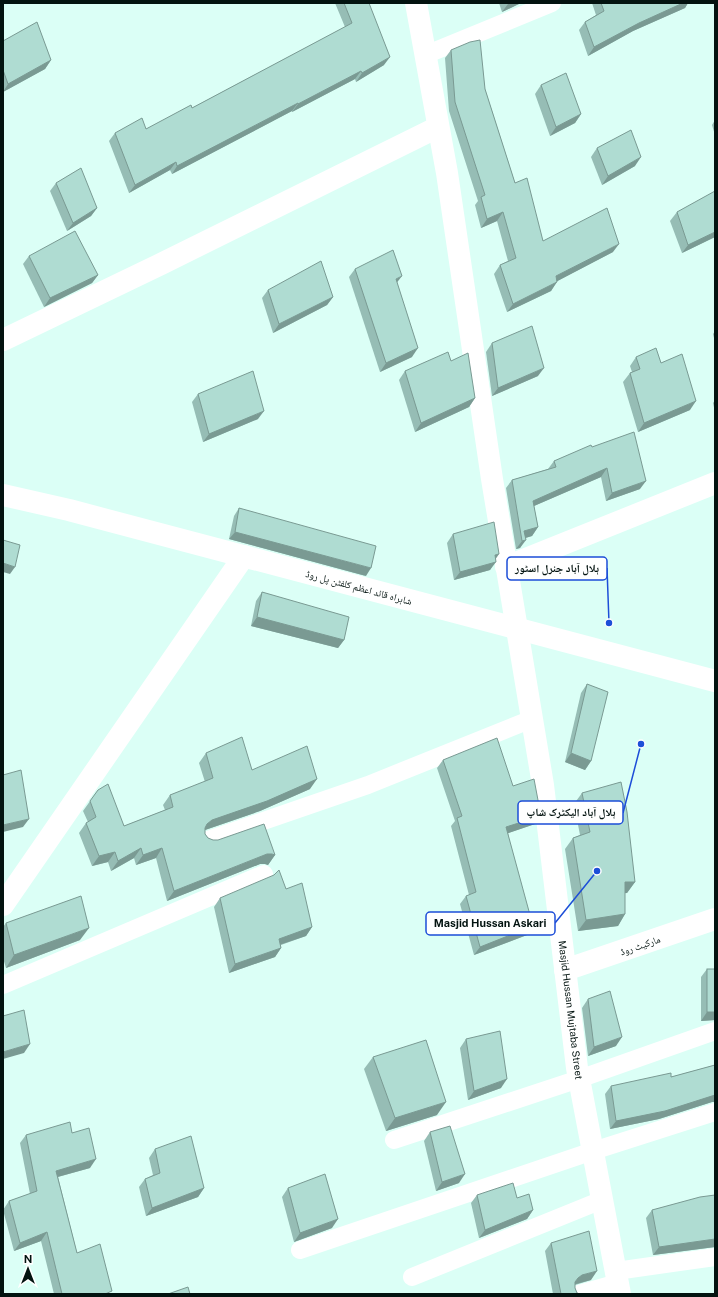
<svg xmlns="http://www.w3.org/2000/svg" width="718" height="1297" font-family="'Public Sans','Noto Naskh Arabic',sans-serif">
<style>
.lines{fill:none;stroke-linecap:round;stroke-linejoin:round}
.pedestrian{stroke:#fff;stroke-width:18}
.minor{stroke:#fff;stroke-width:22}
.trunk{stroke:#fff;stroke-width:22}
.wall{fill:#96bdb5}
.shaded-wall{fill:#7a9a93}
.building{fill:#afdcd2;stroke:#7a9a93}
.labels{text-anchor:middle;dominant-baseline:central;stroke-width:3;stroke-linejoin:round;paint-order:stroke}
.street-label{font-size:10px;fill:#031310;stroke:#fff}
.leader{fill:none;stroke:#1d4ed8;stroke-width:1.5}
.callout-dot{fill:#1d4ed8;stroke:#fff;stroke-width:1.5}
.callout{fill:#fff;stroke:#1d4ed8;stroke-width:1.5}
.callout-label{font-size:11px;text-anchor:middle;font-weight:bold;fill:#031310}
</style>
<rect width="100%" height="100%" fill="#dbfff6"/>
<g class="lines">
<g class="pedestrian">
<polyline points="425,55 552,3"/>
<polyline points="208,840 368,785 532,719"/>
<polyline points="3,985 264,874"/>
<polyline points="394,1140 579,1079 715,1031"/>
<polyline points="300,1250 593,1151 715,1112"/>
<polyline points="616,1271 715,1257"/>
<polyline points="412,1277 602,1200"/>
<polyline points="579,1294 618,1283"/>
</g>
<g class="minor">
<polyline points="416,3 447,173 492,479 543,785 577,1068 620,1294"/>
<polyline points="3,340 163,263 438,127"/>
<polyline points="506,567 715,483"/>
<polyline points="3,905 244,556"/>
<polyline points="565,970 715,919"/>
</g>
<polyline class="trunk" points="3,495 69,510 715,681"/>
</g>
<g class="wall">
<polygon points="335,3 369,3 384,65 356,82 355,79 292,112 292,111 172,174 170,170 129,193 109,141 115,133 146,129 192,108 345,27"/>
<polygon points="499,3 521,3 502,12"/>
<polygon points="592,3 688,3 685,8 633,31 588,56 579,30 585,22 596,15"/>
<polygon points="3,41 51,60 45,69 3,92"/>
<polygon points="451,50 485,89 515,183 543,241 613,252 557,281 551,291 507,312 494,274 500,265 508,261 497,221 481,228 475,205 478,201 449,111 445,58"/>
<polygon points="541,85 581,114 575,123 550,136 535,94"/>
<polygon points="715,120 715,135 712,125"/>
<polygon points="597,148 635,166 602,185 591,157"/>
<polygon points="56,183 97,208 91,216 67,231 50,191"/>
<polygon points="677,212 715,237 682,253 670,221"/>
<polygon points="29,256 98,275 92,283 44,307 23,264"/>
<polygon points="355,269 397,282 412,357 380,372 349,277"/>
<polygon points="268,290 333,297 327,305 273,333 262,298"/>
<polygon points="715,331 715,342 713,334"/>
<polygon points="492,343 538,376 492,396 486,352"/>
<polygon points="636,357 661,363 690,410 638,432 623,382 630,373 632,372 630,366"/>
<polygon points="451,361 475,398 469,407 415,432 399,380 405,371"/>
<polygon points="198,394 258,419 203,442 192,402"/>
<polygon points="715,400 715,412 713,403"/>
<polygon points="592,447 640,489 606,501 601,477 534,506 538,527 532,536 525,538 520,548 516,549 506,488 512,480 548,469 554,461"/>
<polygon points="239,508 366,576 229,539 234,516"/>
<polygon points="453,534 496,559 490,570 454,580 447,543"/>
<polygon points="262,592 344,640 338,648 251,626 256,601"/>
<polygon points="587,684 591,761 585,770 565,762 581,693"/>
<polygon points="206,753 252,770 310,789 260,811 205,830 205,834 208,838 213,840 275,855 268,865 265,864 260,864 167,901 156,858 136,865 134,858 111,871 108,862 92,866 79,833 86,823 88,822 83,811 98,790 124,826 165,810 163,805 170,795 205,782 199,763"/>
<polygon points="443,760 513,786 541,816 535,824 508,833 527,935 474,955 460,904 466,896 469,895 451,826 455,821 437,768"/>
<polygon points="582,793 635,882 627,893 625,893 625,914 618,926 578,931 565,849 573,838 580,835 574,804"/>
<polygon points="286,889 312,927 306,936 281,945 281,948 275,957 229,973 214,907 220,898"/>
<polygon points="6,923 80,940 6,968 3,958 3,927"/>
<polygon points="707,969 715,1020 701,1021 701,977"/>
<polygon points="588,999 616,1046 588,1056 582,1008"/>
<polygon points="466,1039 501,1088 468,1100 460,1048"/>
<polygon points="373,1057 437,1115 386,1131 364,1069"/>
<polygon points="715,1065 715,1102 712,1102 659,1119 610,1129 605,1094 611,1086 671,1077"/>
<polygon points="430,1132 459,1183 436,1191 424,1141"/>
<polygon points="72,1133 90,1168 58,1177 77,1253 105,1294 54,1294 41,1241 14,1251 3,1210 9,1201 30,1194 20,1143 26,1135"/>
<polygon points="155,1149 204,1188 198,1197 146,1216 139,1187 145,1179 153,1175 149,1158"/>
<polygon points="288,1188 332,1228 294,1242 282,1197"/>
<polygon points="477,1195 517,1198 533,1210 527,1219 479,1238 471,1203"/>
<polygon points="715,1195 715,1247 653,1255 646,1218 652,1210"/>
<polygon points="551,1243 591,1280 575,1285 575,1288 577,1293 580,1294 553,1294 545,1251"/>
</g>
<g class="shaded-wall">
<polygon points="509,3 521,3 502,12 508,4"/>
<polygon points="683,3 688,3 685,8 633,31 588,56 594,47 639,23"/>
<polygon points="390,57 384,65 356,82 362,73"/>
<polygon points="51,60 45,69 3,92 8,84"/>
<polygon points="361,71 355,79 292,112 298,104"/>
<polygon points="298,103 292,111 172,174 177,166"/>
<polygon points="581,114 575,123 550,136 556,127"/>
<polygon points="641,157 635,166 602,185 608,176"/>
<polygon points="176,162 170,170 129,193 135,185"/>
<polygon points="97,208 91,216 67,231 73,223"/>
<polygon points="503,212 497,221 481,228 487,219"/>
<polygon points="715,232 715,237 682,253 688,245"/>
<polygon points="619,244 613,252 550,285 556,276"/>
<polygon points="98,275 92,283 44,307 50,298"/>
<polygon points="402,276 395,285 396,279"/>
<polygon points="557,282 551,291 507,312 513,304"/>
<polygon points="333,297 327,305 273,333 279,324"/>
<polygon points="418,348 412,357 380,372 386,363"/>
<polygon points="544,368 538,376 492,396 498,388"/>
<polygon points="475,398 469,407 415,432 421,423"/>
<polygon points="696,401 690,410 638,432 644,423"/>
<polygon points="264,411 258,419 203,442 209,434"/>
<polygon points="607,468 601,477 527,509 533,501"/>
<polygon points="646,481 640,489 606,501 612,493"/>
<polygon points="538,527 532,536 522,539 524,531"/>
<polygon points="235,532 371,568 366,576 229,539"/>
<polygon points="526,540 520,548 516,549 522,541"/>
<polygon points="499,554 493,563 495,555"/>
<polygon points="496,562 490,570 454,580 460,572"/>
<polygon points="3,563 15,567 10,574 3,572"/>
<polygon points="257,617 344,640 338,648 251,626"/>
<polygon points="571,753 591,761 585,770 565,762"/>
<polygon points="317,779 310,789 260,811 205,830 200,833 207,824 212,820"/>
<polygon points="541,816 535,824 500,836 506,827"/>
<polygon points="29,819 23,827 3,832 3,825"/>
<polygon points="141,848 134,858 111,871 118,861"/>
<polygon points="162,848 156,858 136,865 143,855"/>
<polygon points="115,852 108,862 92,866 99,856"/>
<polygon points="267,854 272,854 275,855 268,865 265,864 260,864 167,901 174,891"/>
<polygon points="625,882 635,882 627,893 617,894"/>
<polygon points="625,914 618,926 578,931 586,920"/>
<polygon points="533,926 527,935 474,955 480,947"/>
<polygon points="312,927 306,936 273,947 279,939"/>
<polygon points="89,928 80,940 6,968 14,955"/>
<polygon points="281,948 275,957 229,973 235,964"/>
<polygon points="707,1012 715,1012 715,1020 701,1021"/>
<polygon points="622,1037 616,1046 588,1056 594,1047"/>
<polygon points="30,1044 24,1053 3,1059 3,1052"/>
<polygon points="507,1079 501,1088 468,1100 474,1091"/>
<polygon points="715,1095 715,1102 712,1102 659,1119 610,1129 616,1121"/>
<polygon points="446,1102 437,1115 386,1131 395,1118"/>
<polygon points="96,1159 90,1168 50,1179 56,1171"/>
<polygon points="465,1174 459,1183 436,1191 442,1182"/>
<polygon points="204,1188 198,1197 146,1216 152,1208"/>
<polygon points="533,1210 527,1219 479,1238 485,1230"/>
<polygon points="338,1219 332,1228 294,1242 300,1233"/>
<polygon points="47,1232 41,1241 14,1251 20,1243"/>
<polygon points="715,1239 715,1247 653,1255 659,1247"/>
<polygon points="597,1271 591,1280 576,1284 572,1286 578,1278 582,1275"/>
</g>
<g class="building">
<polygon points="344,3 369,3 390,57 362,73 361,71 298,104 298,103 177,166 176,162 135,185 115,133 142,118 146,129 191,105 192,108 352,23"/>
<polygon points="601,3 683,3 639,23 594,47 585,22 604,11"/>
<polygon points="37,22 51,60 8,84 3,70 3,41"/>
<polygon points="480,40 485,89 515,183 527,178 543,241 607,208 619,244 556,276 557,282 513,304 500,265 516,258 503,212 487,219 481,197 485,195 455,102 451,50 470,42"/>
<polygon points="566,73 581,114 556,127 541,85"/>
<polygon points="631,130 641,157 608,176 597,148"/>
<polygon points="81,168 97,208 73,223 56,183"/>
<polygon points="715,191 715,232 688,245 677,212"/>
<polygon points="75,231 98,275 50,298 29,256"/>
<polygon points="393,250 402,276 396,279 418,348 386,363 355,269"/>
<polygon points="321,261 333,297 279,324 268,290"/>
<polygon points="532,326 544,368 498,388 492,343"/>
<polygon points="656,348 661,363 682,354 696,401 644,423 630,373 640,369 636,357"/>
<polygon points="448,352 451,361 468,353 475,398 421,423 405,371"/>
<polygon points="253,371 264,411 209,434 198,394"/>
<polygon points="634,432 646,481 612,493 607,468 533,501 538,527 524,531 526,540 522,541 512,480 556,467 554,461 591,445 592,447"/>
<polygon points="239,508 376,546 371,568 235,532"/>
<polygon points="494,522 499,554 495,555 496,562 460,572 453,534"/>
<polygon points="3,540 20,545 15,567 3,563"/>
<polygon points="262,592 349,617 344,640 257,617"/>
<polygon points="587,684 608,692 591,761 571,753"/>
<polygon points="242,737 252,770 307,746 317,779 267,801 212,820 207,824 205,828 205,834 208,838 213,840 218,840 264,824 275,855 272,854 267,854 174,891 162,848 143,855 141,848 118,861 115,852 99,856 86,823 96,817 90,801 98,790 108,784 124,826 173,807 170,795 213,778 206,753"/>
<polygon points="497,738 513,786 534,779 541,816 506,827 533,926 480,947 466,896 476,892 457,818 462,816 443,760"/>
<polygon points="21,770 29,819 3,825 3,775"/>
<polygon points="621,782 627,812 635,882 625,882 625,914 586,920 573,838 590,832 582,793"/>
<polygon points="279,870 286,889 302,883 312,927 279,939 281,948 235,964 220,898 274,875"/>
<polygon points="81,896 89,928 14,955 6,923"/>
<rect x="707" y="969" width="8" height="43"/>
<polygon points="610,991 622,1037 594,1047 588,999"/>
<polygon points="24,1010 30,1044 3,1052 3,1016"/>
<polygon points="500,1031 507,1079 474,1091 466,1039"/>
<polygon points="426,1040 446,1102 395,1118 373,1057"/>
<polygon points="715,1065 715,1095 665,1111 616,1121 611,1086 671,1073 671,1077"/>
<polygon points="70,1122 72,1133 89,1128 96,1159 56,1171 77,1253 100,1244 112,1291 105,1294 62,1294 47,1232 20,1243 9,1201 37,1191 26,1135"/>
<polygon points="450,1126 465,1174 442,1182 430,1132"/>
<polygon points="191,1136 204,1188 152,1208 145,1179 160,1173 155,1149"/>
<polygon points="325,1174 338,1219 300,1233 288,1188"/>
<polygon points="513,1183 517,1198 529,1194 533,1210 485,1230 477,1195"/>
<polygon points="715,1195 715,1239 659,1247 652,1210 700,1197"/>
<polygon points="589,1231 597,1271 582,1275 578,1278 575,1282 575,1288 577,1293 580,1294 561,1294 551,1243"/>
<polygon points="188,1287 190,1294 168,1294"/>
</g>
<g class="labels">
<g class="street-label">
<text transform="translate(359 587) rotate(15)">شاہراہ قائد اعظم کلفٹن پل روڈ</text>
<text transform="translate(640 945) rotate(-19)">مارکیٹ روڈ</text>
<text transform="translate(571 1010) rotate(83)">Masjid Hussan Mujtaba Street</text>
</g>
</g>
<path class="leader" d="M609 623L607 568M641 744L623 813M597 871L555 923"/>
<g class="callout-dot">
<circle cx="609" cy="623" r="4"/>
<circle cx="641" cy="744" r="4"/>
<circle cx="597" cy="871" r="4"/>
</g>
<g class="callout">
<rect x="507" y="557" width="100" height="23" rx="4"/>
<rect x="518" y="801" width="105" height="23" rx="4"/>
<rect x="426" y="912" width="129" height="23" rx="4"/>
</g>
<g class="callout-label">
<text x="557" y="572">ہلال آباد جنرل اسٹور</text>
<text x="571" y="816">ہلال آباد الیکٹرک شاپ</text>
<text x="490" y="927">Masjid Hussan Askari</text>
</g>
<rect width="718" height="1297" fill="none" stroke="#031310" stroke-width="8"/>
<g transform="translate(28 1269)" stroke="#ffffff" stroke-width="3" paint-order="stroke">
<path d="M0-3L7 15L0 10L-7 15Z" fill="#031310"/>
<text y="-6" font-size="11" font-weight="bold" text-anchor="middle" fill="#031310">N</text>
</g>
</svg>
